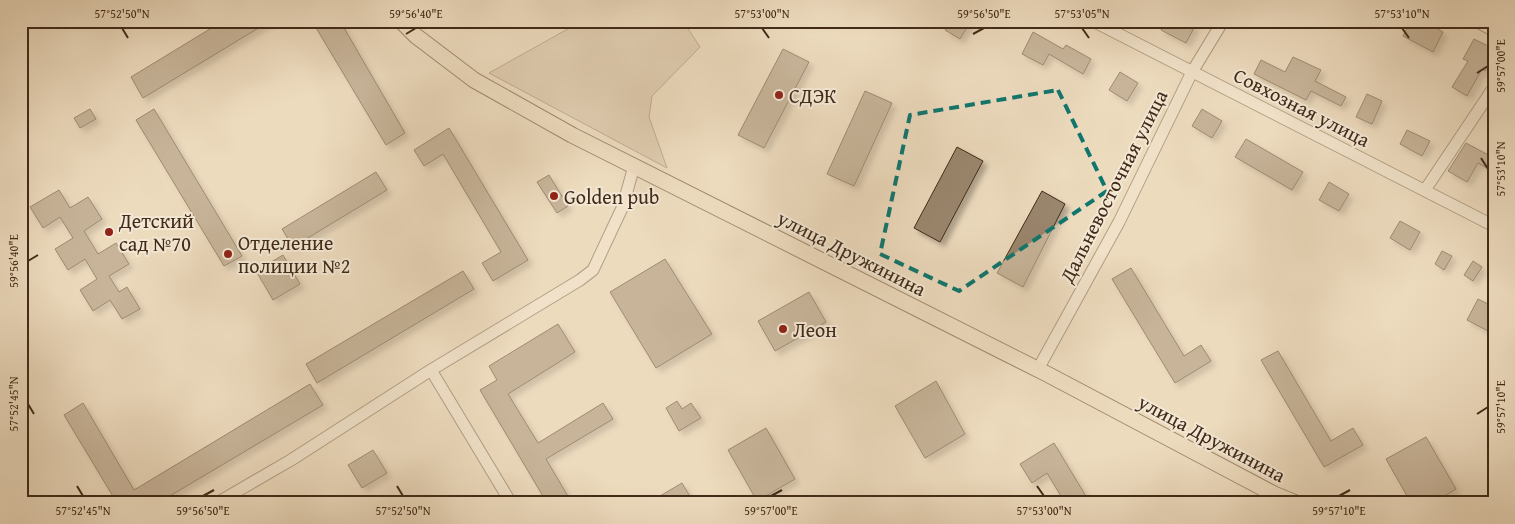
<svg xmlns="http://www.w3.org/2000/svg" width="1515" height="524" font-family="'Gentium Book Plus',serif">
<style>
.green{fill:#d0bda2;stroke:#88745c}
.building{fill:#9a866e;stroke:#412a17;filter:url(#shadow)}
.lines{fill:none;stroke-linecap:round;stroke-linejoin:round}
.minor-casing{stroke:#6c5641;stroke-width:13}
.major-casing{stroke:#412a17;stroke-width:17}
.minor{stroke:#f3e8d5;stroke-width:11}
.major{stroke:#eddbbe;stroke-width:15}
.marked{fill:none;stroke:#0f766e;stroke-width:4;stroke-dasharray:10 6;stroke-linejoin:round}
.ticks{fill:none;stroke:#412a17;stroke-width:2}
.poi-dot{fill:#8f2418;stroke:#f3e8d5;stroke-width:2}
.labels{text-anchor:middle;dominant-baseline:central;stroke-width:4;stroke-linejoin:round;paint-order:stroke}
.poi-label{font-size:20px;fill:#412a17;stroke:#f3e8d5;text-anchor:start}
.street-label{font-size:20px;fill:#412a17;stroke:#f3e8d5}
.neatline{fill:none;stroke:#412a17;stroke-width:2}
.ticks-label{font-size:12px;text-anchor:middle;fill:#412a17}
</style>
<defs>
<filter id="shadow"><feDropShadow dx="4.5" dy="4.5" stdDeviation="2.5" flood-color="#0004"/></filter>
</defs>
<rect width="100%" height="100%" fill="#eddbbe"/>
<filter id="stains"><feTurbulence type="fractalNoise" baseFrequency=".004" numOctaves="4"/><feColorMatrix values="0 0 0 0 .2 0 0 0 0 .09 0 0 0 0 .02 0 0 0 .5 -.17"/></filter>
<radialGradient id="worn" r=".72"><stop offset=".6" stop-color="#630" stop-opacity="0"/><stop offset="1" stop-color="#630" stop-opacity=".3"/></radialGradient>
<polygon class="green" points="582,21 683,21 700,47 652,96 649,117 667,168 489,73"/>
<g class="building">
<polygon points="223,21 270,21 143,98 131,77"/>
<polygon points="312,21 340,21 405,133 386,145"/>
<polygon points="951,21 971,21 960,39 945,30"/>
<polygon points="1165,21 1185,21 1195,26 1186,43 1161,30"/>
<polygon points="1411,21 1423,21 1443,32 1433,52 1403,36"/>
<polygon points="1033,32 1063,49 1066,45 1091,59 1083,74 1049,54 1043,65 1022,54"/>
<polygon points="1474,39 1494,49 1494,54 1485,71 1482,69 1467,96 1452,87 1468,61 1463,59"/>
<polygon points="783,49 809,62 764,148 738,135"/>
<polygon points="1293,57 1321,70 1315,81 1346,97 1341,106 1311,91 1306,100 1254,74 1261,60 1285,72"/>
<polygon points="1120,72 1138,83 1127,101 1109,90"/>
<polygon points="865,91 892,103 854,186 827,174"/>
<polygon points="1367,94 1382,101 1372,124 1356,117"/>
<polygon points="90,109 96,119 80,128 74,118"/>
<polygon points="154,109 242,256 224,266 136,120"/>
<polygon points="1202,109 1222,121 1212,138 1192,126"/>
<polygon points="449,128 528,260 493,281 482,263 501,252 443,154 424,166 414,150"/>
<polygon points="1407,130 1430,141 1422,156 1400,144"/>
<polygon points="1246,139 1303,172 1292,190 1235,157"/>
<polygon points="1466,143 1494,158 1494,172 1478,163 1467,182 1448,171"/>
<polygon points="957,147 983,161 940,242 914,228"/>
<polygon points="376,172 387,190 293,247 282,229"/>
<polygon points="549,175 568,206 557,213 537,182"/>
<polygon points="1329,182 1349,194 1339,211 1319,200"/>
<polygon points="59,190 70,208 88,197 102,219 84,231 98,254 116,243 129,264 109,276 119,292 127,287 140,309 122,319 110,300 93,311 80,290 97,279 85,259 68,270 55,249 73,238 60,217 43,228 30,207"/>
<polygon points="1042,191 1065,204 1023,287 997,273"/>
<polygon points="1400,221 1420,232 1410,250 1390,238"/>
<polygon points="1442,251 1452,256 1444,270 1435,264"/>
<polygon points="283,255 300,284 273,300 256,271"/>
<polygon points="665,259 712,334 656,368 610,292"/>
<polygon points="1473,261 1482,267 1473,281 1464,275"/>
<polygon points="1131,268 1184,356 1201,345 1211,361 1175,383 1112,279"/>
<polygon points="463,271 474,289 317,383 306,364"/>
<polygon points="809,292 826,322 775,351 758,321"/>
<polygon points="1478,299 1494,307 1494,334 1467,320"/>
<polygon points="558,324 575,352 508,394 538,443 603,403 613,419 546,459 572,503 547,503 480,390 497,380 489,366"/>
<polygon points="1278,351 1331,441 1353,428 1363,445 1324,467 1261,360"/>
<polygon points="936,381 965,434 925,458 895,406"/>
<polygon points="310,384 323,405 158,503 117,503 64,415 83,403 134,490"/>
<polygon points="677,401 682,409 691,403 701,418 679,431 666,408"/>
<polygon points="766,428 795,479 757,501 728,450"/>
<polygon points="1426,437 1456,489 1433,503 1411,503 1386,459"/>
<polygon points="1054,443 1090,503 1065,503 1047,473 1032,483 1020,464"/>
<polygon points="373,450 387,473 362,488 348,465"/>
<polygon points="682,483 694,503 648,503"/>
</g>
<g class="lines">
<defs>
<g id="minor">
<polyline points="1093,21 1494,226"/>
<polyline points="1476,21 1494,31"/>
<polyline points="1425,190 1494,87"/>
<polyline points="1038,369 1119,222 1192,72 1223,21"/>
<polyline points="431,370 511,503"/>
<polyline points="217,503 291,460 431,370 580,280 593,270 623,206 634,166"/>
</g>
<polyline id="major" points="401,21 416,36 474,80 572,135 1047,374 1274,494 1296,503"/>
</defs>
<use href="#minor" class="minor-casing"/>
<use href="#major" class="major-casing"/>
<use href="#minor" class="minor"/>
<use href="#major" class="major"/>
</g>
<path d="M0 0H1515V524H0ZM1058,90L1107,191L959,291L880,254L910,115Z" fill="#eddbbe" fill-opacity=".55" fill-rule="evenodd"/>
<path class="marked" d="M1058,90L1107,191L959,291L880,254L910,115Z"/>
<path class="ticks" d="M122,28L128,38M762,28L769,38M1082,28L1089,38M1402,28L1409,38M406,34L416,28M973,34L984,28M1477,73L1488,66M1481,158L1488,169M28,261L38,255M28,404L34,414M1477,414L1488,407M77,486L83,496M397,486L403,496M1037,486L1044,496M203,496L214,490M771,496L782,490M1339,496L1350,490"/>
<g class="poi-dot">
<circle cx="779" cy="95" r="5"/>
<circle cx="554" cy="196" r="5"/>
<circle cx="109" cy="232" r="5"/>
<circle cx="228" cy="254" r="5"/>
<circle cx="783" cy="329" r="5"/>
</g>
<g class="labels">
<g class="poi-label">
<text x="789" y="95">СДЭК</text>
<text x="564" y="196">Golden pub</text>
<text x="119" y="220">Детский<tspan x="119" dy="23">сад №70</tspan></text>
<text x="238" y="242">Отделение<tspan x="238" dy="23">полиции №2</tspan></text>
<text x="793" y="329">Леон</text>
</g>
<g class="street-label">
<text transform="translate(1302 107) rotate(27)">Совхозная улица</text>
<text transform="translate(1113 186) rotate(-63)">Дальневосточная улица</text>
<text transform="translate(852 253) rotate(27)">улица Дружинина</text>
<text transform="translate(1212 438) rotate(28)">улица Дружинина</text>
</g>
</g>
<rect width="1515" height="524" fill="none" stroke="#eddbbe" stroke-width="55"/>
<rect x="28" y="28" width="1460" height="468" class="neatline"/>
<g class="ticks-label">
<text x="122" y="18">57°52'50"N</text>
<text x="416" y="18">59°56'40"E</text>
<text x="762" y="18">57°53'00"N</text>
<text x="984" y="18">59°56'50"E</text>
<text x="1082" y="18">57°53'05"N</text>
<text x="1402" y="18">57°53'10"N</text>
<text transform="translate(1501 66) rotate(-90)" y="4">59°57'00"E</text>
<text transform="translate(1501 169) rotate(-90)" y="4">57°53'10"N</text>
<text transform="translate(14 261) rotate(-90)" y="4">59°56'40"E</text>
<text transform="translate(14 404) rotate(-90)" y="4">57°52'45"N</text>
<text transform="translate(1501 407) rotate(-90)" y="4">59°57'10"E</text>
<text x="83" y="515">57°52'45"N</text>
<text x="203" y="515">59°56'50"E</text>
<text x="403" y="515">57°52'50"N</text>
<text x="771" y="515">59°57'00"E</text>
<text x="1044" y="515">57°53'00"N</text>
<text x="1339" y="515">59°57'10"E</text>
</g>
<rect width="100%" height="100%" filter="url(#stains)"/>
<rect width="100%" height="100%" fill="url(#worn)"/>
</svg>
